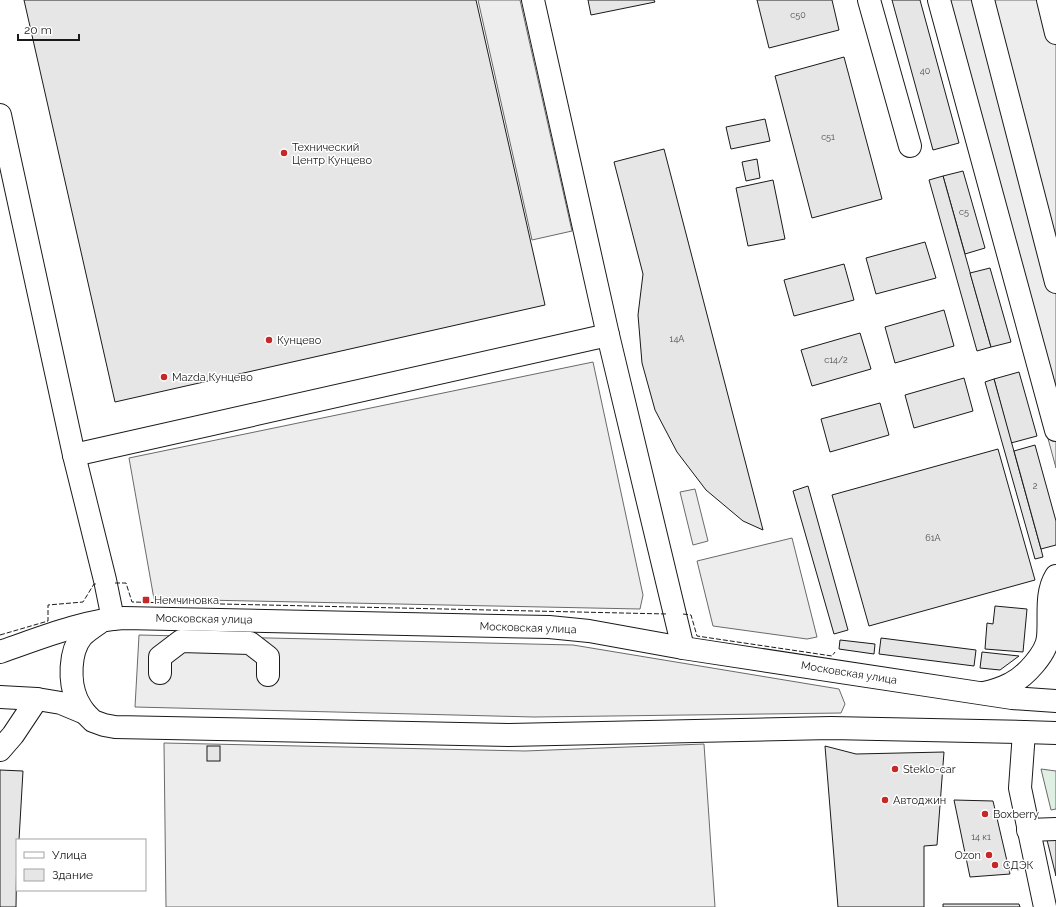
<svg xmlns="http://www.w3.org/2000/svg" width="1056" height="907" font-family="Raleway,sans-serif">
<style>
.green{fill:#e0efe3;stroke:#6a6a6a}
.parking{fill:#ededed;stroke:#6a6a6a}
.building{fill:#e6e6e6;stroke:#1a1a1a}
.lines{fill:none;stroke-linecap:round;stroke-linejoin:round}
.minor-casing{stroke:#1a1a1a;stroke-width:24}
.minor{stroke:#fff;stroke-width:22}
.fence{stroke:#1a1a1a;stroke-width:1;stroke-dasharray:5 2;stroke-linecap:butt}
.poi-dot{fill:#c62828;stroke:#fff;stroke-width:1.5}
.labels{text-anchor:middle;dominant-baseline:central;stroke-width:3;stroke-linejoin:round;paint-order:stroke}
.number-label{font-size:9px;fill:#4d4d4d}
.poi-label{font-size:11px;fill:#1a1a1a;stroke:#fff;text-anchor:start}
.street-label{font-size:11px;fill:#1a1a1a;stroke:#fff}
</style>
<rect width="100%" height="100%" fill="#fff"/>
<polygon class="green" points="1041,769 1056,771 1056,809 1051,810"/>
<g class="parking">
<polygon points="478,0 520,0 572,231 532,240"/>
<polygon points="929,0 1056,0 1056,468"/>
<polygon points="593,362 643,595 640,609 154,599 129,458"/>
<polygon points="695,489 708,541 693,545 680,492"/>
<polygon points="792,538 817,637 807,639 713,626 697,561"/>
<polygon points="139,635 573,645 839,689 845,704 841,713 534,717 135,707"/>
<polygon points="164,743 525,751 704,744 715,907 166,907"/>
</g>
<g class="building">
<polygon points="24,0 476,0 545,305 115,402"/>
<polygon points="588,0 654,0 655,2 591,15"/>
<polygon points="757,0 832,0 839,30 769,48"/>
<polygon points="892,0 920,0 959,143 933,150"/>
<polygon points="844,57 882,199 812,218 775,76"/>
<polygon points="765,119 770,141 731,149 726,127"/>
<polygon points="664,149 763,530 743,521 706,490 677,452 655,410 642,363 638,315 643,274 614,162"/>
<polygon points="757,159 760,178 746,181 742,162"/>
<polygon points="963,171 985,248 965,254 943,176"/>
<polygon points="943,176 991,347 977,351 929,180"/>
<polygon points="773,180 785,239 748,246 736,188"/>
<polygon points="925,242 936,278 876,294 866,258"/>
<polygon points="844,264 854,300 794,316 784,280"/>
<polygon points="990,268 1011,342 991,347 970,273"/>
<polygon points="944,310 954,346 895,363 885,327"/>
<polygon points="860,333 871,369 812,386 801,350"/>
<polygon points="1019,372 1037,436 1011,443 994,379"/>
<polygon points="964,378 973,411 914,428 905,395"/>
<polygon points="994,379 1041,549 1043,557 1035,559 985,382"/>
<polygon points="880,403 889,435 830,452 821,419"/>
<polygon points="1035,445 1056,521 1056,545 1041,549 1014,451"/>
<polygon points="998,449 1035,580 869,626 832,495"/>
<polygon points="808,486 848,630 834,634 793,491"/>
<polygon points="995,606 1027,609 1023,652 985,649 987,623 993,624"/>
<polygon points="881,638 976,650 974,666 879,654"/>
<polygon points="840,640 875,644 874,654 839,649"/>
<polygon points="982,652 1019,656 1000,670 980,668"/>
<rect x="207" y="746" width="13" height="15"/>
<polygon points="825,746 856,754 944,752 937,845 924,846 924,907 838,907"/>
<polygon points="0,770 23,771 19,840 17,840 16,907 0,907"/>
<polygon points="954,800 993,801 1010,874 970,877"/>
<polygon points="1056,838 1056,876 1047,840"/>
<polygon points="943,904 1019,904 1020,907 943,907"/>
</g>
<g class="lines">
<defs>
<g id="minor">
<polyline points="533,0 608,335 683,648"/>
<polyline points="869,0 910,146"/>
<polyline points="939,0 1056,430"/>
<polyline points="983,0 1056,282"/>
<polyline points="1048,0 1056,33"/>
<polyline points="0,115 74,455 105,580 113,619"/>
<polyline points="74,455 608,335"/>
<path d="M0,652C38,639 84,620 124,618L549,627L589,631L683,648L1012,698L1056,701"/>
<polyline points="160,673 160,657 181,641 250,643 268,657 268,675"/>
<path d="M984,693C993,691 1002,688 1010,684C1025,677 1047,653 1048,637C1050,616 1045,594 1056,576"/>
<polyline points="0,697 37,699 61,703 85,713 93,721 104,725 115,727 509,735 831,728 1024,732 1056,733"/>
<path d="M85,713C82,709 79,704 77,700C69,682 69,652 82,636C87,631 93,627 99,623"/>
<polyline points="1024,732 1020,788 1045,907"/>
<polyline points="0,750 13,735 37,699"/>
<polyline points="1028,830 1056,829"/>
</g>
</defs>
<use href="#minor" class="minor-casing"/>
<use href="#minor" class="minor"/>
<g class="fence">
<polyline points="115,583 126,583 132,602 667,614"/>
<polyline points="683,614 691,615 697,636 832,656 835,652"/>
<polyline points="0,635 48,621 48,605 83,602 94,584 97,584"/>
</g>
</g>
<g class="poi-dot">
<circle cx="284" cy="153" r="4"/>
<circle cx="269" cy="340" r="4"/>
<circle cx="164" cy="377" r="4"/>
<rect x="142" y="596" width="8" height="8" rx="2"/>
<circle cx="895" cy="769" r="4"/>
<circle cx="885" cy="800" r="4"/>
<circle cx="985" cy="814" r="4"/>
<circle cx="989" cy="855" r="4"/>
<circle cx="995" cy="865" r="4"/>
</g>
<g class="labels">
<g class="number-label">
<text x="798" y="15">с50</text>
<text x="925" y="71">40</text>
<text x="828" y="137">с51</text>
<text x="964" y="212">с5</text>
<text x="677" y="339">14А</text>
<text x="836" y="360">с14/2</text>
<text x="1035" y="486">2</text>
<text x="933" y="538">61А</text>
<text x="981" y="837">14 к1</text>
</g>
<g class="poi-label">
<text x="292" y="147">Технический<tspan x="292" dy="13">Центр Кунцево</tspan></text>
<text x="277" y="340">Кунцево</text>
<text x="172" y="377">Mazda Кунцево</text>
<text x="154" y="600">Немчиновка</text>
<text x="903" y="769">Steklo-car</text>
<text x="893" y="800">Автоджин</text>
<text x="993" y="814">Boxberry</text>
<text x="981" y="855" text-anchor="end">Ozon</text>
<text x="1003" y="865">СДЭК</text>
</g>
<g class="street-label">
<text transform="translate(204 619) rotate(1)">Московская улица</text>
<text transform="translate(528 628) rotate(2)">Московская улица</text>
<text transform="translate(849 673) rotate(9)">Московская улица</text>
</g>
</g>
<rect x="16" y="839" width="130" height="52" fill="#ffffff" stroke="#a3a3a3"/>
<rect x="24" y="852" width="20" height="6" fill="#ffffff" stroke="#a3a3a3"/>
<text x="52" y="859" font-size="12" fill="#1a1a1a">Улица</text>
<rect x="24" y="869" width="20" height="12" fill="#e6e6e6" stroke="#a3a3a3"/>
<text x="52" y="879" font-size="12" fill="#1a1a1a">Здание</text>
<path d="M18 34v6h61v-6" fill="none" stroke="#1a1a1a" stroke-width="2"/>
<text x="24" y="34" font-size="12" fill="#1a1a1a" stroke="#ffffff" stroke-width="3" paint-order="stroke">20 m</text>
</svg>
